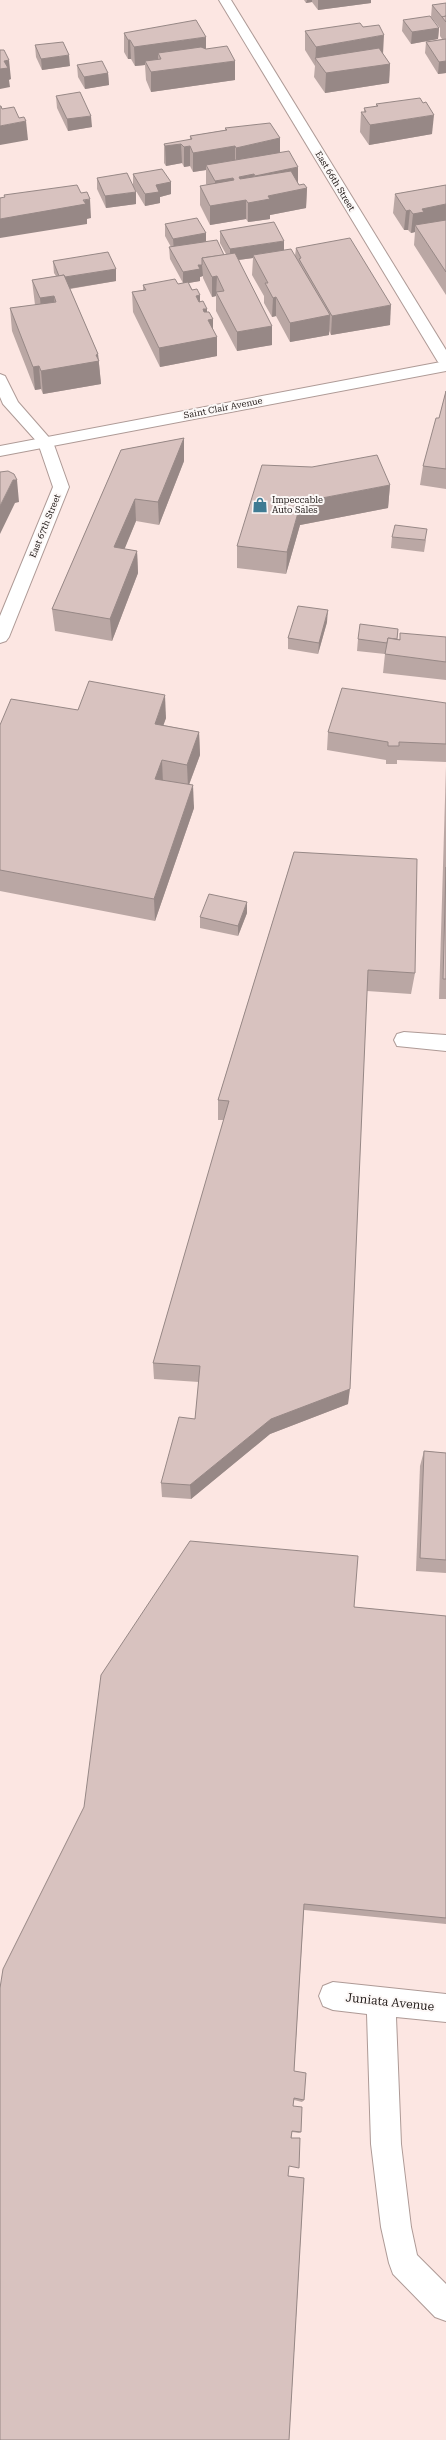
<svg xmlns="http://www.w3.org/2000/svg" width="446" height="2440" font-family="'Roboto Serif',serif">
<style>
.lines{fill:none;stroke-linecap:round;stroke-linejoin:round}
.minor-casing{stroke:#ae9a96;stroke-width:2}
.major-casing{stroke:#ae9a96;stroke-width:2}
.minor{fill:#fff;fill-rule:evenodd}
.major{fill:#fff;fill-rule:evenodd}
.wall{fill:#baa7a4}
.shaded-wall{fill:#978886}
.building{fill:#d8c2bf;stroke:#978886}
.labels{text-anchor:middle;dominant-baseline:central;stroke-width:4;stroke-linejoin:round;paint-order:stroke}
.far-street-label{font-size:9px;fill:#221b19;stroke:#fcf8f7}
.far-poi-label{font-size:9px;fill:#221b19;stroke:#fcf8f7;text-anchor:start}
.near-street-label{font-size:12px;fill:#221b19;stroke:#fcf8f7}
</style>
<rect width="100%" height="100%" fill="#fce6e2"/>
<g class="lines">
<defs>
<g id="minor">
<polygon points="219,0 231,0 446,350 446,367 438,362"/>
<polygon points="0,374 5,376 18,402 53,442 69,487 9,637 6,641 0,643 0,616 53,487 38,443 3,404 0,397"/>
<polygon points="404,1032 446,1035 446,1051 397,1046 394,1040 397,1034"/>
<polygon points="333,1982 446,1994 446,2022 396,2017 401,2144 411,2227 417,2255 446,2284 446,2321 435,2317 393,2274 389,2263 381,2227 371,2144 367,2014 333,2010 323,2006 319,1996 323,1986"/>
</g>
<polygon id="major" points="446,361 446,371 0,456 0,446"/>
</defs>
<use href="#minor" class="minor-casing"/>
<use href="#major" class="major-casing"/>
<use href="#minor" class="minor"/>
<use href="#major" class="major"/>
</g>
<g class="wall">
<polygon points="304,0 371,0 371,3 318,10 312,2 306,3"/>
<polygon points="446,3 446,73 438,74 425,53 426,42 442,39 440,36 440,28 431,17 432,5"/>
<polygon points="403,20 439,28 438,39 411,44 402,31"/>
<polygon points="305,31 383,54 390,64 389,83 325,93 314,77 315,66 305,50"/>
<polygon points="124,33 206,49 235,80 151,92 146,80 145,65 135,66 131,59 128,59 124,52"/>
<polygon points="35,45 70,66 42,70 36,57"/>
<polygon points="77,65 108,73 109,85 85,89 78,77"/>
<polygon points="56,96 92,127 68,131 57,108"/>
<polygon points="376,104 432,134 369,145 360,132 361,112 364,112 364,108 376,107"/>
<polygon points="225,128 280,138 280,152 299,185 307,188 306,208 270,215 270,219 248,222 246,219 210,225 200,205 200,186 207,185 206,184 206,170 193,172 190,166 184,167 182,163 166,166 164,163 164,144 190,140 190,136 225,130"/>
<polygon points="133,174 171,182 171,194 160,197 160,203 145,206 133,186"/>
<polygon points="97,178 136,204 106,208 97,189"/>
<polygon points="446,185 446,295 414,245 415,232 411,233 408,230 404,230 393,213 395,194"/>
<polygon points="165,224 206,233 206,242 224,255 226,254 220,243 220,231 284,250 295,256 296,248 390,325 331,335 329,331 329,335 290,342 276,316 272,317 264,303 264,296 252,275 253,258 239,260 272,345 237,351 216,311 216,296 212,297 203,278 203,276 200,277 200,281 188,283 207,312 213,329 217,356 160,367 133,312 132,292 143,290 143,285 178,284 183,283 170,259 169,247 171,247 165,236"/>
<polygon points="53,261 116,269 116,281 70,289 98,354 101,384 43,394 41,389 35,390 12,331 10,308 35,305 32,280 56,276 54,273"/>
<polygon points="446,391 446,489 420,485 423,466 439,418"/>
<polygon points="184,438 184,461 159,525 136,521 124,549 137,551 138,573 112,641 55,631 52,609 121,450"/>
<polygon points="390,485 388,508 300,525 286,574 237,568 237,546"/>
<polygon points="392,537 426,540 424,552 391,548"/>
<polygon points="327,622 318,654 288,649 288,638"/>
<polygon points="398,629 397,639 446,637 446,680 383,673 385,654 357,651 358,639"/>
<polygon points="446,703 446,762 397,760 397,764 386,764 386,760 327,750 328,732"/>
<polygon points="78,710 166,718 163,725 199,732 200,755 189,785 194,808 155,921 0,891 0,725"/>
<polygon points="446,766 446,999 439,999"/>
<polygon points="294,852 415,973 411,994 367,991 348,1404 270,1434 191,1499 162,1497 161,1483 195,1419 199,1382 154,1379 153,1363 224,1120 218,1120 218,1100"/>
<polygon points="247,913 238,936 200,928 200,917"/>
<polygon points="424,1451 446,1453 446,1573 416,1571 420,1466"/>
<polygon points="354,1607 446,1616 446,1924 304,1910 294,2071 304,2100 302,2102 294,2100 293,2106 301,2132 299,2133 292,2132 288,2176 304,2178 289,2440 292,2440 0,2440"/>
</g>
<g class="shaded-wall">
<polygon points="307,0 312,0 312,2 306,3"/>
<polygon points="318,0 371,0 371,3 318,10"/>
<polygon points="439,28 438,39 411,44 412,32"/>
<polygon points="384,35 383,54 315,58 315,66 316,47"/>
<polygon points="206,37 206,56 161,59 158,53 158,63 145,61 145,65 135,66 134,47"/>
<polygon points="128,40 130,40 131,59 128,59"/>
<polygon points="69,55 70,66 42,70 41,59"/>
<polygon points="9,60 11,79 9,80 10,87 0,89 0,69 4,61"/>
<polygon points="235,61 235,80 151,92 151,72"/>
<polygon points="446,61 446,73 438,74 439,62"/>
<polygon points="390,64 389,83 325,93 326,73"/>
<polygon points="108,73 109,85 85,89 84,77"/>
<polygon points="434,115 432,134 369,145 370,125"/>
<polygon points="91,116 92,127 68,131 67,119"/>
<polygon points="26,121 28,140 0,145 0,126"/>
<polygon points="280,138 280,157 236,167 236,148"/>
<polygon points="181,144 182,163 166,166 165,146"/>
<polygon points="190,146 190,166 184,167 184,147"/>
<polygon points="235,146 235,165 206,165 206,170 193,172 193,153"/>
<polygon points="298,167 298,186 255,195 255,176"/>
<polygon points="254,174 253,193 239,196 239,177"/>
<polygon points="233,178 233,197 215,200 215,181"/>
<polygon points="171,182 171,194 160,197 160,203 145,206 145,194 156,185"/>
<polygon points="307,188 306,208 270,215 270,219 248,222 248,203 268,196"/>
<polygon points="136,192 136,204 106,208 105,196"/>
<polygon points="90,199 91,218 87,219 87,224 0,238 0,219"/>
<polygon points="246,200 246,219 210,225 210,206"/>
<polygon points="446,204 446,223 415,225 415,232 411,233 413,214 422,209"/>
<polygon points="410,210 408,230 404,230 406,211"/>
<polygon points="206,233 206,245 174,251 173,239"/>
<polygon points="284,241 284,253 253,255 253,258 230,261 230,249"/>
<polygon points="198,265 202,265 203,276 200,277 200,281 183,284 183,272"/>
<polygon points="116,269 116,281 61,290 60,278"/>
<polygon points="217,276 216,296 212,297 212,277"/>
<polygon points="200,295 200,315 196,296"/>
<polygon points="54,296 56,319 42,321 40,298"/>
<polygon points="276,297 276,316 272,317 273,298"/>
<polygon points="391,305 390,325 331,335 332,316"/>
<polygon points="203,309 207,309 207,328"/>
<polygon points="330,315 329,335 290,342 290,323"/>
<polygon points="213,319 213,337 217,337 217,356 160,367 159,348 208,320"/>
<polygon points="272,326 272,345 237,351 237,332"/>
<polygon points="98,354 101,384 43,394 41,371"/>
<polygon points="39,366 41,389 35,390 33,367"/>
<polygon points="184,438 184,461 159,525 158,502"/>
<polygon points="13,480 17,480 19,502 15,503 0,534 0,506"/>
<polygon points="390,485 388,508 300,525 286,574 287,552 301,502"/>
<polygon points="135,499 136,521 116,570 114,547"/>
<polygon points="137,551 138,573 112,641 110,619"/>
<polygon points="328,610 327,622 318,654 319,643"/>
<polygon points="165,695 166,718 156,747 155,724"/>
<polygon points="199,732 200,755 188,787 187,765"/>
<polygon points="162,760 163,783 155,779"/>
<polygon points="193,785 194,808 155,921 154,899"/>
<polygon points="247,902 247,913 238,936 238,926"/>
<polygon points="350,1389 348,1404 270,1434 191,1499 190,1485 271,1419"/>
</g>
<g class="building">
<polygon points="446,3 446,16 442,17 432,5"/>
<polygon points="430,16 439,28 412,32 403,20"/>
<polygon points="446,16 446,22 442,17"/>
<polygon points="196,20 206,37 134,47 130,40 128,40 124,33"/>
<polygon points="360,23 363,27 379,25 384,35 316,47 305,31"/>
<polygon points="446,39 446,61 439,62 426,42"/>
<polygon points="63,42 69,55 41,59 35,45"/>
<polygon points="227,46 235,61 151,72 145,61 161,59 158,53 201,47 206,49"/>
<polygon points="379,48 390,64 326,73 315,58"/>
<polygon points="0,50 4,50 9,60 4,61 8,68 0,69"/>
<polygon points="102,61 108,73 84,77 77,65"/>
<polygon points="80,92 91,116 67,119 56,96"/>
<polygon points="420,98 423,103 426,102 434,115 370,125 361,112 366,112 364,108 378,106 376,104"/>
<polygon points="0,106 1,106 2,109 14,107 19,118 24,117 26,121 0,126"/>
<polygon points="270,123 280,138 236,148 235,146 193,153 190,146 184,147 181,144 165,146 164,144 192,139 190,136 227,130 225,128"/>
<polygon points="289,151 298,167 255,176 254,174 239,177 240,179 291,171 299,185 304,184 307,188 268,196 270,199 248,203 246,200 210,206 200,186 234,180 233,178 215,181 206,165"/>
<polygon points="162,169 171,182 156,185 159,192 145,194 133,174"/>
<polygon points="127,173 136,192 105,196 97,178"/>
<polygon points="77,185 81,193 87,192 90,199 83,200 86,204 0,219 0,198 5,197 4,195"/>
<polygon points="446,185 446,204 422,209 424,212 413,214 410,210 406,211 395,194"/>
<polygon points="197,218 206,233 173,239 165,224"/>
<polygon points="446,220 446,272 415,225"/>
<polygon points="274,222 284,241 230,249 220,231"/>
<polygon points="350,238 391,305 332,316 299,259 301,258 296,248"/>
<polygon points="217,240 224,255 202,258 202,265 198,265 200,269 183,272 169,247"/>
<polygon points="291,249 330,315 290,323 276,297 273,298 265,283 268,283 253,255"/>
<polygon points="108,252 116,269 65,277 64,275 59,276 53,261"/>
<polygon points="235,253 272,326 237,332 216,292 224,291 217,276 212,277 202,258"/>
<polygon points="64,275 98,354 96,355 99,361 41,371 39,366 33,367 10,308 56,302 54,296 40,298 32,280"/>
<polygon points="175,279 178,284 188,282 192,290 197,289 200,295 196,296 199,302 203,301 207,309 203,309 204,312 209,312 213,319 208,320 217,337 159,348 132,292 146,290 143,285"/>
<polygon points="446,391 446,469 423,466 436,418 439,418"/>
<polygon points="184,438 158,502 135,499 114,547 137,551 110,619 52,609 121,450"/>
<polygon points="377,455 390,485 301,502 287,552 237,546 262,465 312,467"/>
<polygon points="8,471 14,474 17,480 13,480 0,506 0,472"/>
<polygon points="395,525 427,529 425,540 392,537"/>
<polygon points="298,606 328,610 319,643 288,638"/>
<polygon points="360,624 398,629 397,639 388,638 387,643 358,639"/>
<polygon points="400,633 446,637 446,662 385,654 388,638 400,640"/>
<polygon points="89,681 165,695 155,724 199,732 187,765 162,760 155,779 193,785 154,899 0,870 0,725 11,699 78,710"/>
<polygon points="342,688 446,703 446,744 399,742 399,746 388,746 388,742 328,732"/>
<polygon points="294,852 417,859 415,973 368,970 350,1389 271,1419 190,1485 161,1483 179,1417 195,1419 200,1366 153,1363 229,1101 218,1100"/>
<polygon points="446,867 446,979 443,979"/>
<polygon points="209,894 247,902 238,926 200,917"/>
<polygon points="424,1451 446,1453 446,1560 420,1558"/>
<polygon points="190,1541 358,1556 354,1607 446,1616 446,1918 304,1904 294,2071 306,2073 304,2100 294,2098 293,2106 302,2107 301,2132 292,2131 291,2138 300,2138 299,2168 289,2166 288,2176 304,2178 289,2440 0,2440 0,1988 3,1969 84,1807 101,1675"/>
</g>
<defs>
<symbol id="shop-bare" viewBox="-9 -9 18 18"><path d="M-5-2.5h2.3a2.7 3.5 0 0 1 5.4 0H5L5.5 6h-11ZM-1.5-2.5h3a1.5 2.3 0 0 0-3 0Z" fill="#3f7b93" stroke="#fcf8f7" stroke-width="2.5" paint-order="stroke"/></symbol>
</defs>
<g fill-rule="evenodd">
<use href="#shop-bare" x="249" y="494" width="22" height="22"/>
</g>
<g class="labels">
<g class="far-street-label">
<text transform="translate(335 181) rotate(59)">East 66th Street</text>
<text transform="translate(223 408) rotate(-11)">Saint Clair Avenue</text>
<text transform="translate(45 526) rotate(-68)">East 67th Street</text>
</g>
<g class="far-poi-label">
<text x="272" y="500">Impeccable<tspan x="272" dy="10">Auto Sales</tspan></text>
</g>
<g class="near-street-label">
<text transform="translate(390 2002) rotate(6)">Juniata Avenue</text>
</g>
</g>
</svg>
